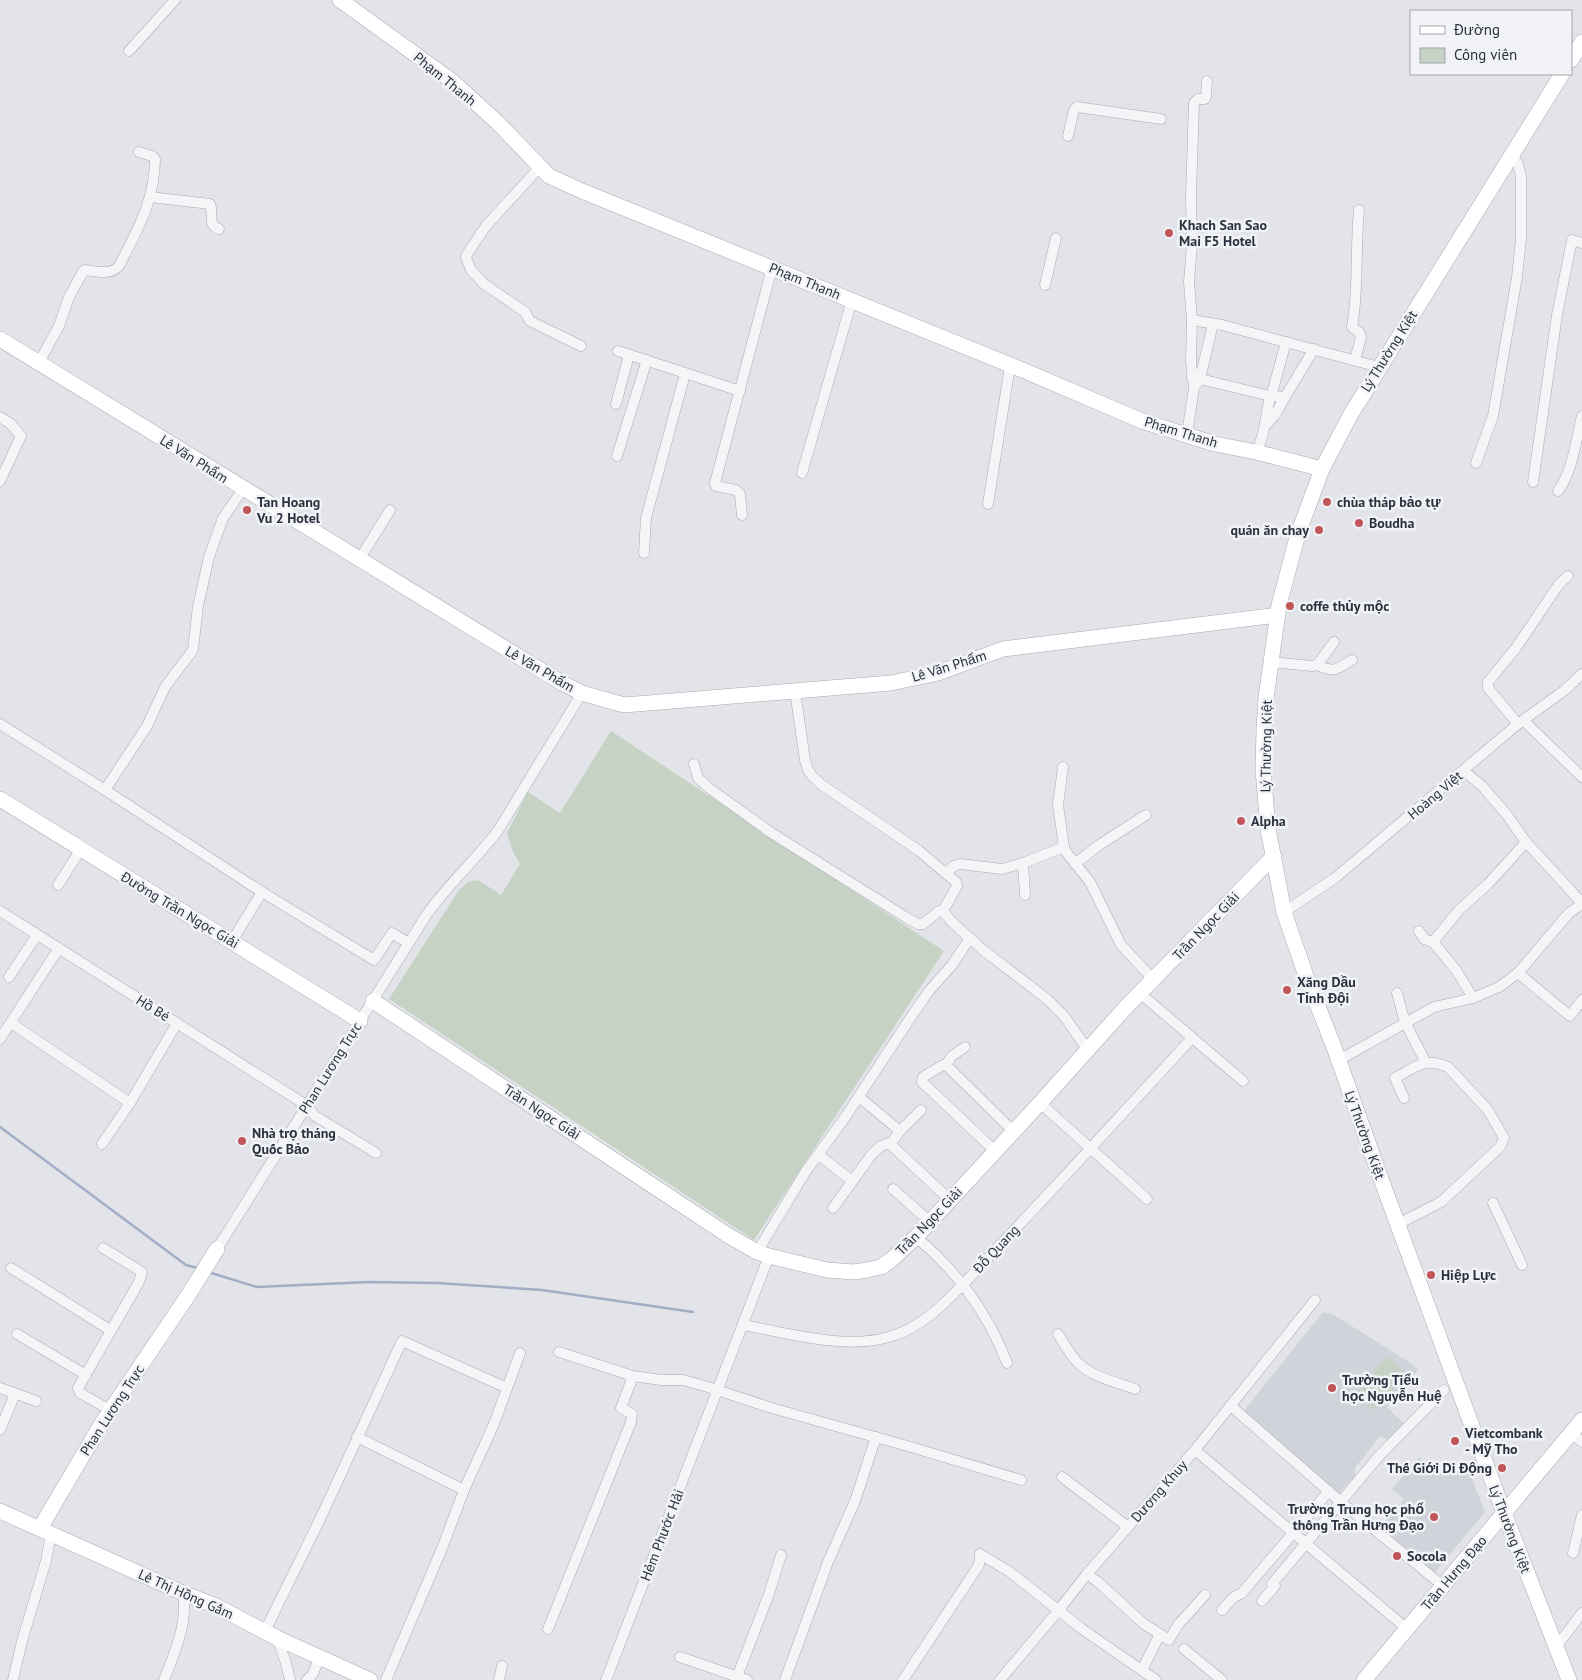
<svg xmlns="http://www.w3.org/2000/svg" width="1582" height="1680" font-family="'PT Sans',sans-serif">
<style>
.built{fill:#d1d3db}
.green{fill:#c6d2c4}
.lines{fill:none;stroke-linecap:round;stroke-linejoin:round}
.stream{stroke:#a1aec5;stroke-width:2.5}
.street-casing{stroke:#a8abb3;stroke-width:11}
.secondary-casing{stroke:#a8abb3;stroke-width:16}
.street{stroke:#f5f5f8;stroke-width:10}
.secondary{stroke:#fff;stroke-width:15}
.poi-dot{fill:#c05659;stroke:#f2f3f7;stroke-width:2}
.labels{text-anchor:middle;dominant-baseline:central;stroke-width:5;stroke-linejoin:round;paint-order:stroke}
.street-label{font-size:14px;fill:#2c313f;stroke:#f2f3f7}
.poi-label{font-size:14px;font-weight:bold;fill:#2c313f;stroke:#f2f3f7;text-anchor:start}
</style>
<rect width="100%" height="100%" fill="#e2e4e9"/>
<g class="built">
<polygon points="1323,1312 1334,1315 1409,1362 1418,1370 1387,1407 1404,1424 1388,1440 1380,1436 1355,1468 1355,1476 1337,1495 1242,1413"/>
<polygon points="1419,1457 1440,1472 1465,1461 1485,1512 1432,1576 1377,1531 1404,1499 1392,1489"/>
</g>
<g class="green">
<polygon points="611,731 944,951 754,1240 389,999 459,890 468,882 478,880 501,895 520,864 513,852 507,833 528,792 560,813"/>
<polygon points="1387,1357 1406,1373 1375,1410 1355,1394"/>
</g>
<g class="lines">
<g class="stream">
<polyline points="0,1127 186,1265 198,1268"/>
<polyline points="208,1272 257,1287 368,1282 437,1283 542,1290 693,1312"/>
</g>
<defs>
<g id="street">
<polyline points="129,51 175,0"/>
<polyline points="1068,136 1074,110 1077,107 1161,119"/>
<polyline points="540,167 486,226 469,251 466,257 467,260 471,270 484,284 525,312 530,321 581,346"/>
<path d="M150,197L210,204C214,213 207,225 219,229"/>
<polyline points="1045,285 1056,238"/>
<polyline points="1192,320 1222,325 1379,367"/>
<polyline points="1286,342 1272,393 1278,397 1285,397 1314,349"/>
<polyline points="618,351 740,391"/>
<path d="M1355,360L1361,337L1359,332L1352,327C1359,290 1355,249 1359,210"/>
<path d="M38,364L59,326L69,297L84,270C95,271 111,276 119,266C137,231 155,200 155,159L152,156L139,152"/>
<polyline points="1192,377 1270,396"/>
<polyline points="1196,385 1200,379 1213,324"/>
<polyline points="616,404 629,355"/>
<polyline points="0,417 11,424 21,436 0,481"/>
<polyline points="1265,426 1275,415 1285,397"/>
<polyline points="1187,434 1194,388 1191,362 1192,320 1189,282 1192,245 1191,195 1194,103 1198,99 1205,99 1206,97 1207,81"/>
<path d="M1256,452C1267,433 1264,412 1272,393"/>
<polyline points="617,456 647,360"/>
<polyline points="1476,463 1493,416 1517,277 1521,239 1521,176 1518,164 1511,153"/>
<polyline points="802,473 852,300"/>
<polyline points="1533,482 1557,315 1572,240 1582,243"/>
<path d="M1558,491C1573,471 1576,440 1582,416"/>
<polyline points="988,504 1010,366"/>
<polyline points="742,515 740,494 736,490 716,486 715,483 772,268"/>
<polyline points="644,553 646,518 685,374"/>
<polyline points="359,560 390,510"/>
<polyline points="1271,662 1312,666 1317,665 1334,642"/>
<path d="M1317,665C1336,673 1335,670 1352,660"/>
<polyline points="1524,721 1582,777"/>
<polyline points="0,724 105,790 262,892 374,960 392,933 408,943"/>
<polyline points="1518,724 1488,688 1488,682 1516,648 1559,584 1568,576"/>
<polyline points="694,764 698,778 709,788 770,832 907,918 918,924 923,924 939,911 943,911 957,886 956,882 918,850 822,785 813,777 808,770 805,760 795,691"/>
<polyline points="1063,767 1058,805 1064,847 1066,852 1090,882 1121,945 1154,980"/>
<polyline points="1464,771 1482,786 1507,815 1526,842 1582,903"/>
<polyline points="105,790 147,726 165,687 193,650 198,606 209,557 223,518 243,489"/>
<polyline points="1023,863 1025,895"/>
<polyline points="1075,864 1099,845 1146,815"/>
<polyline points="945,873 954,866 960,864 1002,869 1023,863 1064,847"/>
<polyline points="58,885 81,849"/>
<polyline points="1582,904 1569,913 1518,973 1570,1016 1582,1000"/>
<polyline points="0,911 306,1105 315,1116 376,1153"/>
<polyline points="943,911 952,922 983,950 1047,999 1064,1016 1088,1050"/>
<polyline points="1284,912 1335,878 1518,724 1565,690 1582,674"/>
<polyline points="1419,931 1424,939 1433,942 1456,970 1473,998"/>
<polyline points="232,941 262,892"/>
<polyline points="1433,942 1459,910 1488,884 1526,842"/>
<polyline points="9,977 37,935"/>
<polyline points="1397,993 1404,1019 1408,1023"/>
<polyline points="1141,994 1243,1081"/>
<polyline points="11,1023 130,1103"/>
<polyline points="1406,1024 1423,1057 1424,1062"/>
<polyline points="0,1039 59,948"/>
<polyline points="1339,1060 1434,1007 1473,998 1499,987 1518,973"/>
<polyline points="946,1065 952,1056 965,1047"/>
<polyline points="859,1097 900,1131 921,1110"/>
<polyline points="1040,1103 1147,1199"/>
<polyline points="889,1143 950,1200"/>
<polyline points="102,1144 130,1103 177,1023"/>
<polyline points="995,1151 922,1082 923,1077 943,1065 946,1065 1013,1131"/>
<polyline points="819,1155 852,1181"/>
<polyline points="893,1189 930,1222"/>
<polyline points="1493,1203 1522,1265"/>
<polyline points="833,1208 872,1154 881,1146 892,1142 900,1131"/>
<path d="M1398,1224L1441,1202L1500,1147L1504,1138L1488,1110L1448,1067C1425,1056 1414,1068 1395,1078L1404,1098"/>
<path d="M916,1237C957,1271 988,1314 1007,1363"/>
<polyline points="103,1248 142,1272 139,1282 78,1388 80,1393 110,1410"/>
<path d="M217,1249L427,914C449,883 477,859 499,829L582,693"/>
<polyline points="757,1252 806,1171 844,1119 909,1020 929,991 952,965 970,938"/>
<polyline points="11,1268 110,1330"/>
<path d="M743,1325C788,1333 845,1350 889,1337C924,1327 948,1300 973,1274C989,1257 1005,1239 1022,1222C1079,1161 1135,1100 1192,1038"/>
<polyline points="17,1334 86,1375"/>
<path d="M1058,1334C1064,1343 1070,1355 1078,1363C1093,1377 1116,1382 1135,1389"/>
<polyline points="559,1352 633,1376 661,1380 683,1380 708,1387 775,1409 911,1447 1021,1480"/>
<polyline points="0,1388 36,1401"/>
<polyline points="1231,1406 1341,1502 1443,1586"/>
<polyline points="0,1430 15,1394"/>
<polyline points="1572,1433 1582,1442"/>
<polyline points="357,1437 464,1490"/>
<polyline points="1195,1450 1406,1628"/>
<polyline points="1062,1477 1128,1527"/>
<polyline points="1573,1553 1582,1515"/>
<polyline points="1087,1574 1098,1582 1144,1624 1169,1640 1178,1625 1205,1595"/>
<polyline points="1272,1584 1379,1456 1444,1390"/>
<polyline points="1262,1601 1275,1586"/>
<polyline points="1222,1610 1234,1597 1242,1593 1329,1491"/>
<polyline points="548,1629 631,1422 632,1414 621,1408 633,1376"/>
<polyline points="265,1631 322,1515 402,1341 507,1388"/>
<polyline points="277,1638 286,1663 290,1680"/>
<polyline points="1556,1647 1582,1613"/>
<polyline points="1184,1649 1222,1680"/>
<polyline points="680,1657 747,1680"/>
<polyline points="1142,1670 1160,1634"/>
<polyline points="737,1677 769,1594 781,1555"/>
<polyline points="13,1680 22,1641 46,1561 51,1533"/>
<path d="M164,1680C175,1652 188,1623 183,1593"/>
<polyline points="307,1680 313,1674 319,1658"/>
<polyline points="386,1680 443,1546 464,1490 494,1424 520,1353"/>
<polyline points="499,1680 502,1666"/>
<polyline points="606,1680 769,1256"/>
<polyline points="785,1680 828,1562 855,1501 876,1437"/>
<polyline points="903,1680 973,1574 979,1565 980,1554 1010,1572 1082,1629 1156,1680"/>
<polyline points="1000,1680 1058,1611 1087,1574 1195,1450 1315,1300"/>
</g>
<g id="secondary">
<polyline points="340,0 452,81 498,123 549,176 582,191 1025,371 1142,421 1215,444 1256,452 1322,469"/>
<polyline points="1571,60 1582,42"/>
<polyline points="1562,74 1351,414 1322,469 1298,534 1279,605 1266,698 1264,730 1263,769 1268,829 1284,912 1306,976 1334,1047 1381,1179 1504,1513 1569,1680"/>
<polyline points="0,339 562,683 582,693 624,705 891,683 938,673 1003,649 1278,615"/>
<polyline points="0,799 360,1021"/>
<polyline points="373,1001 729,1236 757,1252 769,1256 827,1270 854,1272 867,1270 881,1267 891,1260 916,1237 1040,1103 1126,1007 1274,856"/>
<polyline points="0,1511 183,1593 216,1606 277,1638 370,1680"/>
<polyline points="40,1528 102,1423 189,1294 217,1249"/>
<polyline points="1364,1680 1582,1420"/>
</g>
</defs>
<use href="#street" class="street-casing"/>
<use href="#secondary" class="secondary-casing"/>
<use href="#street" class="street"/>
<use href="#secondary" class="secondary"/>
</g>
<g class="poi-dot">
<circle cx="1169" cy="233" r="5"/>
<circle cx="1327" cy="502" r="5"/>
<circle cx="247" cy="510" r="5"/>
<circle cx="1359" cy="523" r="5"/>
<circle cx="1319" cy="530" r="5"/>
<circle cx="1290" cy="606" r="5"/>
<circle cx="1241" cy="821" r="5"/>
<circle cx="1287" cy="990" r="5"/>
<circle cx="242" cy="1141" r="5"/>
<circle cx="1431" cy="1275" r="5"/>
<circle cx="1332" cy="1388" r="5"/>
<circle cx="1455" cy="1441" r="5"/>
<circle cx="1502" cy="1468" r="5"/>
<circle cx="1434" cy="1517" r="5"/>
<circle cx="1397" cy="1556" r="5"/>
</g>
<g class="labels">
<g class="street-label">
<text transform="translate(445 79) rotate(39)">Phạm Thanh</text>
<text transform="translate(805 281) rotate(22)">Phạm Thanh</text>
<text transform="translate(1389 351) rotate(-58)">Lý Thường Kiệt</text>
<text transform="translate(1181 432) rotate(17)">Phạm Thanh</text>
<text transform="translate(194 459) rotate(32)">Lê Văn Phẩm</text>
<text transform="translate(949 666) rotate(-17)">Lê Văn Phẩm</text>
<text transform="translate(540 669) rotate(30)">Lê Văn Phẩm</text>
<text transform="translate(1266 746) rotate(-89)">Lý Thường Kiệt</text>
<text transform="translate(1435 795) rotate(-40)">Hoàng Việt</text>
<text transform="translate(180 910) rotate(31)">Đường Trần Ngọc Giải</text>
<text transform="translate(1206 926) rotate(-46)">Trần Ngọc Giải</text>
<text transform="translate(153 1008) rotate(32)">Hồ Bé</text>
<text transform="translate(330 1068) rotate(-58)">Phan Lương Trực</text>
<text transform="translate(542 1112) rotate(33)">Trần Ngọc Giải</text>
<text transform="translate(1365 1135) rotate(70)">Lý Thường Kiệt</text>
<text transform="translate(929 1221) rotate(-46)">Trần Ngọc Giải</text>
<text transform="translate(996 1249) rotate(-47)">Đỗ Quang</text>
<text transform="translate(112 1410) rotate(-57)">Phan Lương Trực</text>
<text transform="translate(1159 1491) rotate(-49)">Dương Khuy</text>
<text transform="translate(1510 1529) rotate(69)">Lý Thường Kiệt</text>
<text transform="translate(662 1535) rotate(-69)">Hẻm Phước Hải</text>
<text transform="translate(1454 1573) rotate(-50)">Trần Hưng Đạo</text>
<text transform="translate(186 1594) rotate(24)">Lê Thị Hồng Gấm</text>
</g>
<g class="poi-label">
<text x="1179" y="225">Khach San Sao<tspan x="1179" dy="16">Mai F5 Hotel</tspan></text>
<text x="257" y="502">Tan Hoang<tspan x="257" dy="16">Vu 2 Hotel</tspan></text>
<text x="1337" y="502">chùa tháp bảo tự</text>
<text x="1369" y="523">Boudha</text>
<text x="1309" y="530" text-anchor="end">quán ăn chay</text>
<text x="1300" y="606">coffe thủy mộc</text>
<text x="1251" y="821">Alpha</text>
<text x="1297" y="982">Xăng Dầu<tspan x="1297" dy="16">Tỉnh Đội</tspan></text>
<text x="252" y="1133">Nhà trọ tháng<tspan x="252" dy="16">Quốc Bảo</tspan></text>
<text x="1441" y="1275">Hiệp Lực</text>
<text x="1342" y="1380">Trường Tiểu<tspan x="1342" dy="16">học Nguyễn Huệ</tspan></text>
<text x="1465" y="1433">Vietcombank<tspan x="1465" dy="16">- Mỹ Tho</tspan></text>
<text x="1492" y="1468" text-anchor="end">Thế Giới Di Động</text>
<text x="1424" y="1509" text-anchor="end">Trường Trung học phổ<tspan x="1424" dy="16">thông Trần Hưng Đạo</tspan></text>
<text x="1407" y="1556">Socola</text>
</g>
</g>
<rect x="1410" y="10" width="162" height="65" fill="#f2f3f7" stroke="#a3a5ad"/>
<rect x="1420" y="26" width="25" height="8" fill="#ffffff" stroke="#a3a5ad"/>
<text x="1454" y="35" font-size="15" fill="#2c313f">Đường</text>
<rect x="1420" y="48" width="25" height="15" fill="#c6d2c4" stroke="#a3a5ad"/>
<text x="1454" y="60" font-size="15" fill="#2c313f">Công viên</text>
</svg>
